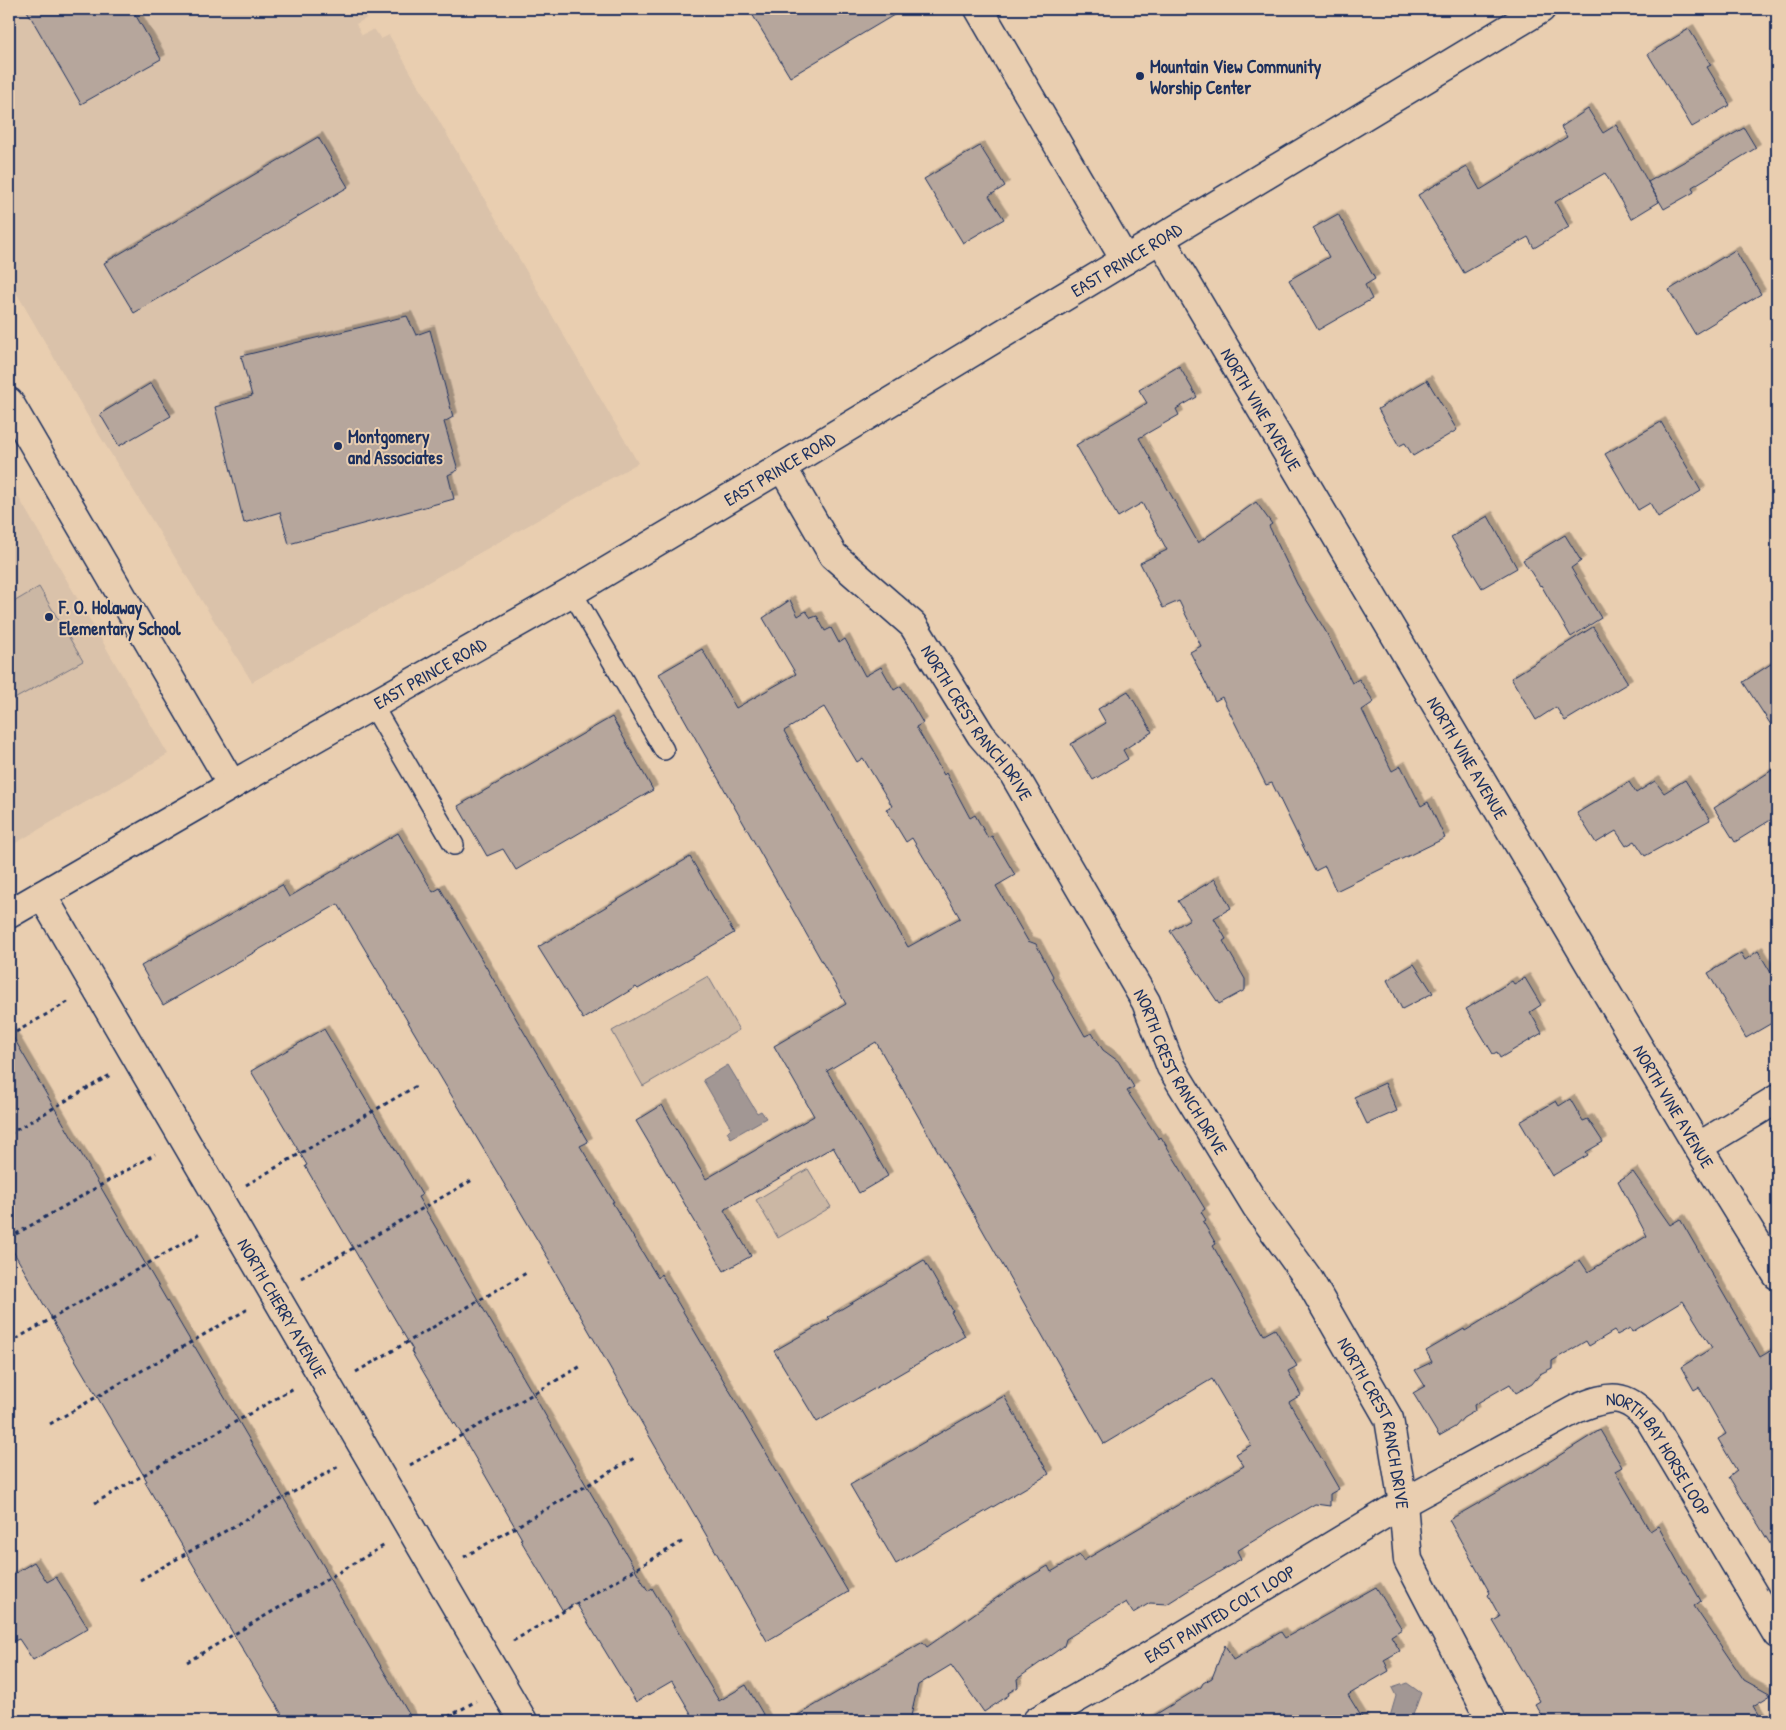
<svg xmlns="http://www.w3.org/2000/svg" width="1786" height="1730" font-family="'Patrick Hand',sans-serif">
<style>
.built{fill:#dac2aa}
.green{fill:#cbb7a4;stroke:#737381}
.water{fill:#a29794;stroke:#6c6d7e}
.building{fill:#b6a69c;stroke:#1b2f5e;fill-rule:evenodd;filter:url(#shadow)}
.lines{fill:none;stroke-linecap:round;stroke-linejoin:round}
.lane-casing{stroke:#1b2f5e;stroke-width:22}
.street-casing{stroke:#1b2f5e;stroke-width:31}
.secondary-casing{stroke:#1b2f5e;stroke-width:31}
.path{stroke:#1b2f5e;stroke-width:3;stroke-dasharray:4 4;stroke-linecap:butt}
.lane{stroke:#e9ceb0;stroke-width:19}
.street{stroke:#e9ceb0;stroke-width:28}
.secondary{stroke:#e9ceb0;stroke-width:28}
.poi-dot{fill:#1b2f5e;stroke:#e9ceb0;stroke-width:2}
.labels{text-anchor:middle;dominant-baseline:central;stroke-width:4;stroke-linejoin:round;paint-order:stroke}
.poi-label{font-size:18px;font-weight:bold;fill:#1b2f5e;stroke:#e9ceb0;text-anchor:start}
.street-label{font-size:18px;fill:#1b2f5e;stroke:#e9ceb0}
</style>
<defs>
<filter id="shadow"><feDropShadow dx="4.5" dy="-4.5" stdDeviation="0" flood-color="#0004"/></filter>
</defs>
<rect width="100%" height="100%" fill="#e9ceb0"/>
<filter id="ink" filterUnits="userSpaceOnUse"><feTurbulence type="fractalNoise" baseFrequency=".02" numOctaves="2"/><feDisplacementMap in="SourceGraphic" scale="10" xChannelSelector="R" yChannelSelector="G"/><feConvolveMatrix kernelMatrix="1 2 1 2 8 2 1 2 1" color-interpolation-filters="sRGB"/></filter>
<g filter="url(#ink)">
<g class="built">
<polygon points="9,9 374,9 376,13 356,24 362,35 374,29 381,39 389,35 638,463 252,682 90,420 9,280"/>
<polygon points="9,481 168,754 9,847"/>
</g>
<g class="green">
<polygon points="39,587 83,661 9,702 9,597 12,603"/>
<polygon points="708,976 739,1030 643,1086 612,1031"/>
<polygon points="808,1169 831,1207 778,1238 756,1200"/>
</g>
<g class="water">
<polygon points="728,1065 757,1113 761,1111 766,1118 731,1138 727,1132 731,1128 703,1080"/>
<polygon points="1407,1683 1421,1693 1413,1715 1416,1721 1390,1721 1389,1720 1396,1696 1392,1688"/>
</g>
<g class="building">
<polygon points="26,9 132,9 161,59 81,104"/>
<polygon points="749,9 904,9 790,77"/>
<polygon points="1689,29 1711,65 1707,67 1730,105 1692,127 1648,54"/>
<polygon points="1588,109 1603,133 1616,125 1659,202 1631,219 1605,173 1555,202 1569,227 1534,248 1528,237 1464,273 1418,195 1467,167 1480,190 1567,137 1561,127"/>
<polygon points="1744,128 1756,148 1692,187 1694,192 1664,209 1648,182"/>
<polygon points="318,137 348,187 134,313 104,263"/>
<polygon points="980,146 1005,186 989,196 1004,219 963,243 924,179"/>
<polygon points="1338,214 1375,279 1365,285 1372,299 1318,330 1289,280 1329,257 1313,228"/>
<polygon points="1735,250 1761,294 1695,334 1669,290"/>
<polygon points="407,316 416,335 430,330 453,417 444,422 458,470 448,475 454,499 289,544 280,512 244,523 215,407 252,396 241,356"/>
<polygon points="1179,366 1197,397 1176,409 1179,415 1139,438 1198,543 1256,502 1272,524 1269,526 1297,584 1326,632 1352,683 1359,679 1374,702 1362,710 1392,771 1401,766 1421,806 1428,802 1445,838 1336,891 1325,866 1315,871 1272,783 1266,785 1222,697 1215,701 1190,652 1201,646 1179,601 1163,608 1140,563 1167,550 1142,503 1118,517 1076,445 1147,403 1139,390"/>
<polygon points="1427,380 1457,430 1413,456 1405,443 1399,446 1378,409"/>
<polygon points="151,383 171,416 119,446 100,414"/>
<polygon points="1661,422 1701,491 1658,517 1650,503 1638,510 1605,454"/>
<polygon points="1488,516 1517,568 1482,588 1451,537"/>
<polygon points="1565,535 1581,561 1571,568 1601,618 1571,637 1541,585 1540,586 1523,560"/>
<path d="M790,600L798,616L806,611L811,618L817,616L825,631L831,628L839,643L845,639L865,676L881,667L894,690L901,686L923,723L916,727L944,775L946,773L970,818L975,815L988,838L992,836L1015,875L996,886L1028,941L1036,944L1053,976L1052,978L1085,1036L1092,1033L1103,1050L1118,1061L1134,1087L1127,1091L1159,1139L1161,1137L1205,1209L1201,1212L1206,1220L1203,1222L1216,1244L1213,1246L1264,1335L1275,1329L1297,1366L1288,1371L1301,1395L1289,1402L1339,1489L1330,1494V1506L1315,1504L1268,1531V1532L1237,1551L1241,1559L1197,1585L1167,1604L1150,1603L1133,1613L1126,1602L1066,1639L1064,1646L1017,1679L1018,1687L1008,1693L1009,1695L984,1712L951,1665L918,1685L911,1716L901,1721H788L923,1642L927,1647L1008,1590L1048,1566L1051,1572L1080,1555L1083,1561L1244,1466L1236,1454L1251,1445L1212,1379L1104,1444L876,1042L827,1071L888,1176L859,1193L833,1147L724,1210L751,1256L724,1271L636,1121L662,1105L706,1179L814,1116L774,1046L846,1004L659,674L702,649L736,708L796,674L763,618ZM824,707L857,762L863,758L892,806L886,809L906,842L912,838L960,918L908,947L784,731Z"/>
<polygon points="1593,627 1628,683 1565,721 1556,707 1536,720 1511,678"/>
<polygon points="1777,660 1777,734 1743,682"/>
<polygon points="1128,691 1152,732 1123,750 1128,759 1093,780 1071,744 1106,723 1098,709"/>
<polygon points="612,717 653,790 516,870 503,849 487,856 458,806"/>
<polygon points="1777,767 1777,816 1735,842 1714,808"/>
<polygon points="1685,780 1710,820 1645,856 1635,841 1626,846 1616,831 1596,843 1577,813 1629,782 1636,793 1655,781 1664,793"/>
<polygon points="398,833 433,892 440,888 588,1142 580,1146 614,1202 612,1202 658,1278 661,1274 848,1592 767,1641 550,1263 551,1263 338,904 163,1005 141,966 282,885 289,897"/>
<polygon points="690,857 734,933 638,989 636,987 583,1019 538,947"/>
<polygon points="1215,879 1231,908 1214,918 1226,939 1223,941 1245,979 1245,990 1219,1004 1170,931 1190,919 1178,901"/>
<polygon points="1758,951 1777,983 1777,1020 1746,1038 1708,973 1741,953 1745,960"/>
<polygon points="1414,964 1433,993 1402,1009 1387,980"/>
<polygon points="1525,978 1541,1005 1530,1012 1542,1033 1500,1058 1497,1052 1493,1054 1466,1009 1512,981 1514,984"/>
<polygon points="324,1029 422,1195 418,1197 648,1591 652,1588 719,1701 746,1685 767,1721 686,1721 693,1717 672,1681 636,1702 576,1603 563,1611 520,1539 522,1539 455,1423 454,1424 411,1351 413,1350 305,1166 307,1165 251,1071"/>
<polygon points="9,1030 194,1347 195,1347 293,1514 326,1570 325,1571 413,1721 286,1721 237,1640 145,1482 147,1481 54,1324 55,1324 9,1244"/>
<polygon points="1385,1083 1397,1111 1367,1124 1354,1097"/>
<polygon points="1570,1099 1583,1121 1588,1119 1603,1142 1586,1152 1588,1155 1552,1176 1520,1122 1556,1101 1559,1106"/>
<polygon points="1633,1172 1670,1225 1680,1219 1760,1357 1777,1347 1777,1555 1729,1477 1737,1471 1718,1439 1726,1434 1699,1387 1694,1390 1681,1367 1712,1348 1683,1301 1632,1332 1630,1328 1617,1335 1614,1331 1589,1346 1586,1341 1552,1361 1552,1368 1540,1374 1532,1384 1516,1393 1510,1384 1474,1405 1475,1411 1463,1418 1455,1427 1439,1436 1413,1393 1425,1386 1415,1370 1432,1362 1426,1351 1464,1329 1465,1331 1580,1260 1588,1272 1647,1236 1618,1181"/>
<polygon points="924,1260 953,1311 951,1312 965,1336 817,1422 774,1351 830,1319 828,1317"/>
<polygon points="1004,1396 1049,1474 896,1564 850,1485"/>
<polygon points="1600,1430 1622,1467 1615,1471 1650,1531 1658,1526 1684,1573 1685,1573 1701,1601 1694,1606 1744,1680 1771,1695 1753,1706 1762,1721 1546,1721 1535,1704 1540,1701 1493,1621 1500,1617 1488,1595 1490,1593 1449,1520 1533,1472"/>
<polygon points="34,1562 47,1582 56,1577 88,1628 33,1660 19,1639 9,1643 9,1577"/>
<polygon points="1376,1587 1402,1629 1391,1636 1400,1651 1384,1660 1389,1671 1348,1695 1364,1721 1145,1721 1201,1687 1203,1683 1212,1678 1225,1645 1233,1660 1281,1632 1285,1638"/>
</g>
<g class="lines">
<defs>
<g id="lane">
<polyline points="572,592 664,750"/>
<polyline points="373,706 454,845"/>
</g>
<g id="street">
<polyline points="979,9 1125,260"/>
<path id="s1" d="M1160,238L1698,1147L1777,1275"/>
<polyline points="9,402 232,785"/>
<path id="s2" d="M782,467L833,555L913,625L981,735L1012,771L1146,1002L1171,1067L1256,1206L1308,1278L1389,1419L1403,1503L1408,1560L1492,1721"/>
<path id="s3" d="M42,895L523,1721"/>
<polyline points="1698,1147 1777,1099"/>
<path id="s4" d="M1037,1721L1116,1676L1403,1503L1578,1408C1611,1395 1624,1392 1650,1420L1777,1634"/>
</g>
<g id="secondary">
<path id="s5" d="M9,914L232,785L572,592L782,467L1541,9"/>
</g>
</defs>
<use href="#lane" class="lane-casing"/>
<use href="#street" class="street-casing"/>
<use href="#secondary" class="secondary-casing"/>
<g class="path">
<polyline points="9,1036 68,1002"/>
<polyline points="9,1134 112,1074"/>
<polyline points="246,1185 418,1085"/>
<polyline points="9,1238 155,1154"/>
<polyline points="301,1278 474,1179"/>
<polyline points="9,1343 201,1233"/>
<polyline points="356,1372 528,1272"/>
<polyline points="50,1424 248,1309"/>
<polyline points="410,1465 583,1365"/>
<polyline points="95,1503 294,1388"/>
<polyline points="464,1557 636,1457"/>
<polyline points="140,1580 339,1466"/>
<polyline points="513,1641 685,1540"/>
<polyline points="187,1662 385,1545"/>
<polyline points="441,1721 476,1701"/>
</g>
<use href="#lane" class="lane"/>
<use href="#street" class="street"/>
<use href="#secondary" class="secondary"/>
</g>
</g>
<g class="poi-dot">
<circle cx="1140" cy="76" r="5"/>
<circle cx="338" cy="446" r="5"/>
<circle cx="49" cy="617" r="5"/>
</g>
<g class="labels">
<g class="poi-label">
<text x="1150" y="66">Mountain View Community<tspan x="1150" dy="21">Worship Center</tspan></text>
<text x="348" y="436">Montgomery<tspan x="348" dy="21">and Associates</tspan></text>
<text x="59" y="607">F. O. Holaway<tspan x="59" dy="21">Elementary School</tspan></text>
</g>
<g class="street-label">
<text stroke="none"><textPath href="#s5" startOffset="1295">EAST PRINCE ROAD</textPath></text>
<text stroke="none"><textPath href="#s1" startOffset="199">NORTH VINE AVENUE</textPath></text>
<text stroke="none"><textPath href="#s5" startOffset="890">EAST PRINCE ROAD</textPath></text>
<text stroke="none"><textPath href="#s5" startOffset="485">EAST PRINCE ROAD</textPath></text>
<text stroke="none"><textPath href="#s2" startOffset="325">NORTH CREST RANCH DRIVE</textPath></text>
<text stroke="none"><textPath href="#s1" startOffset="604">NORTH VINE AVENUE</textPath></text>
<text stroke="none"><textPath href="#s2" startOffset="730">NORTH CREST RANCH DRIVE</textPath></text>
<text stroke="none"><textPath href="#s1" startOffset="1009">NORTH VINE AVENUE</textPath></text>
<text stroke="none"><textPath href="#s3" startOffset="478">NORTH CHERRY AVENUE</textPath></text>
<text stroke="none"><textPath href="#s2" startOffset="1135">NORTH CREST RANCH DRIVE</textPath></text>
<text stroke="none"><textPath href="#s4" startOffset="735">NORTH BAY HORSE LOOP</textPath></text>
<text stroke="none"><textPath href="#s4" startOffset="212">EAST PAINTED COLT LOOP</textPath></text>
</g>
</g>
<rect width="1786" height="1730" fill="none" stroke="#e9ceb0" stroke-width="30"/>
<rect x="15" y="15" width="1756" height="1700" fill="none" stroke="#1b2f5e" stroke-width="2" filter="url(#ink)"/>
</svg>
